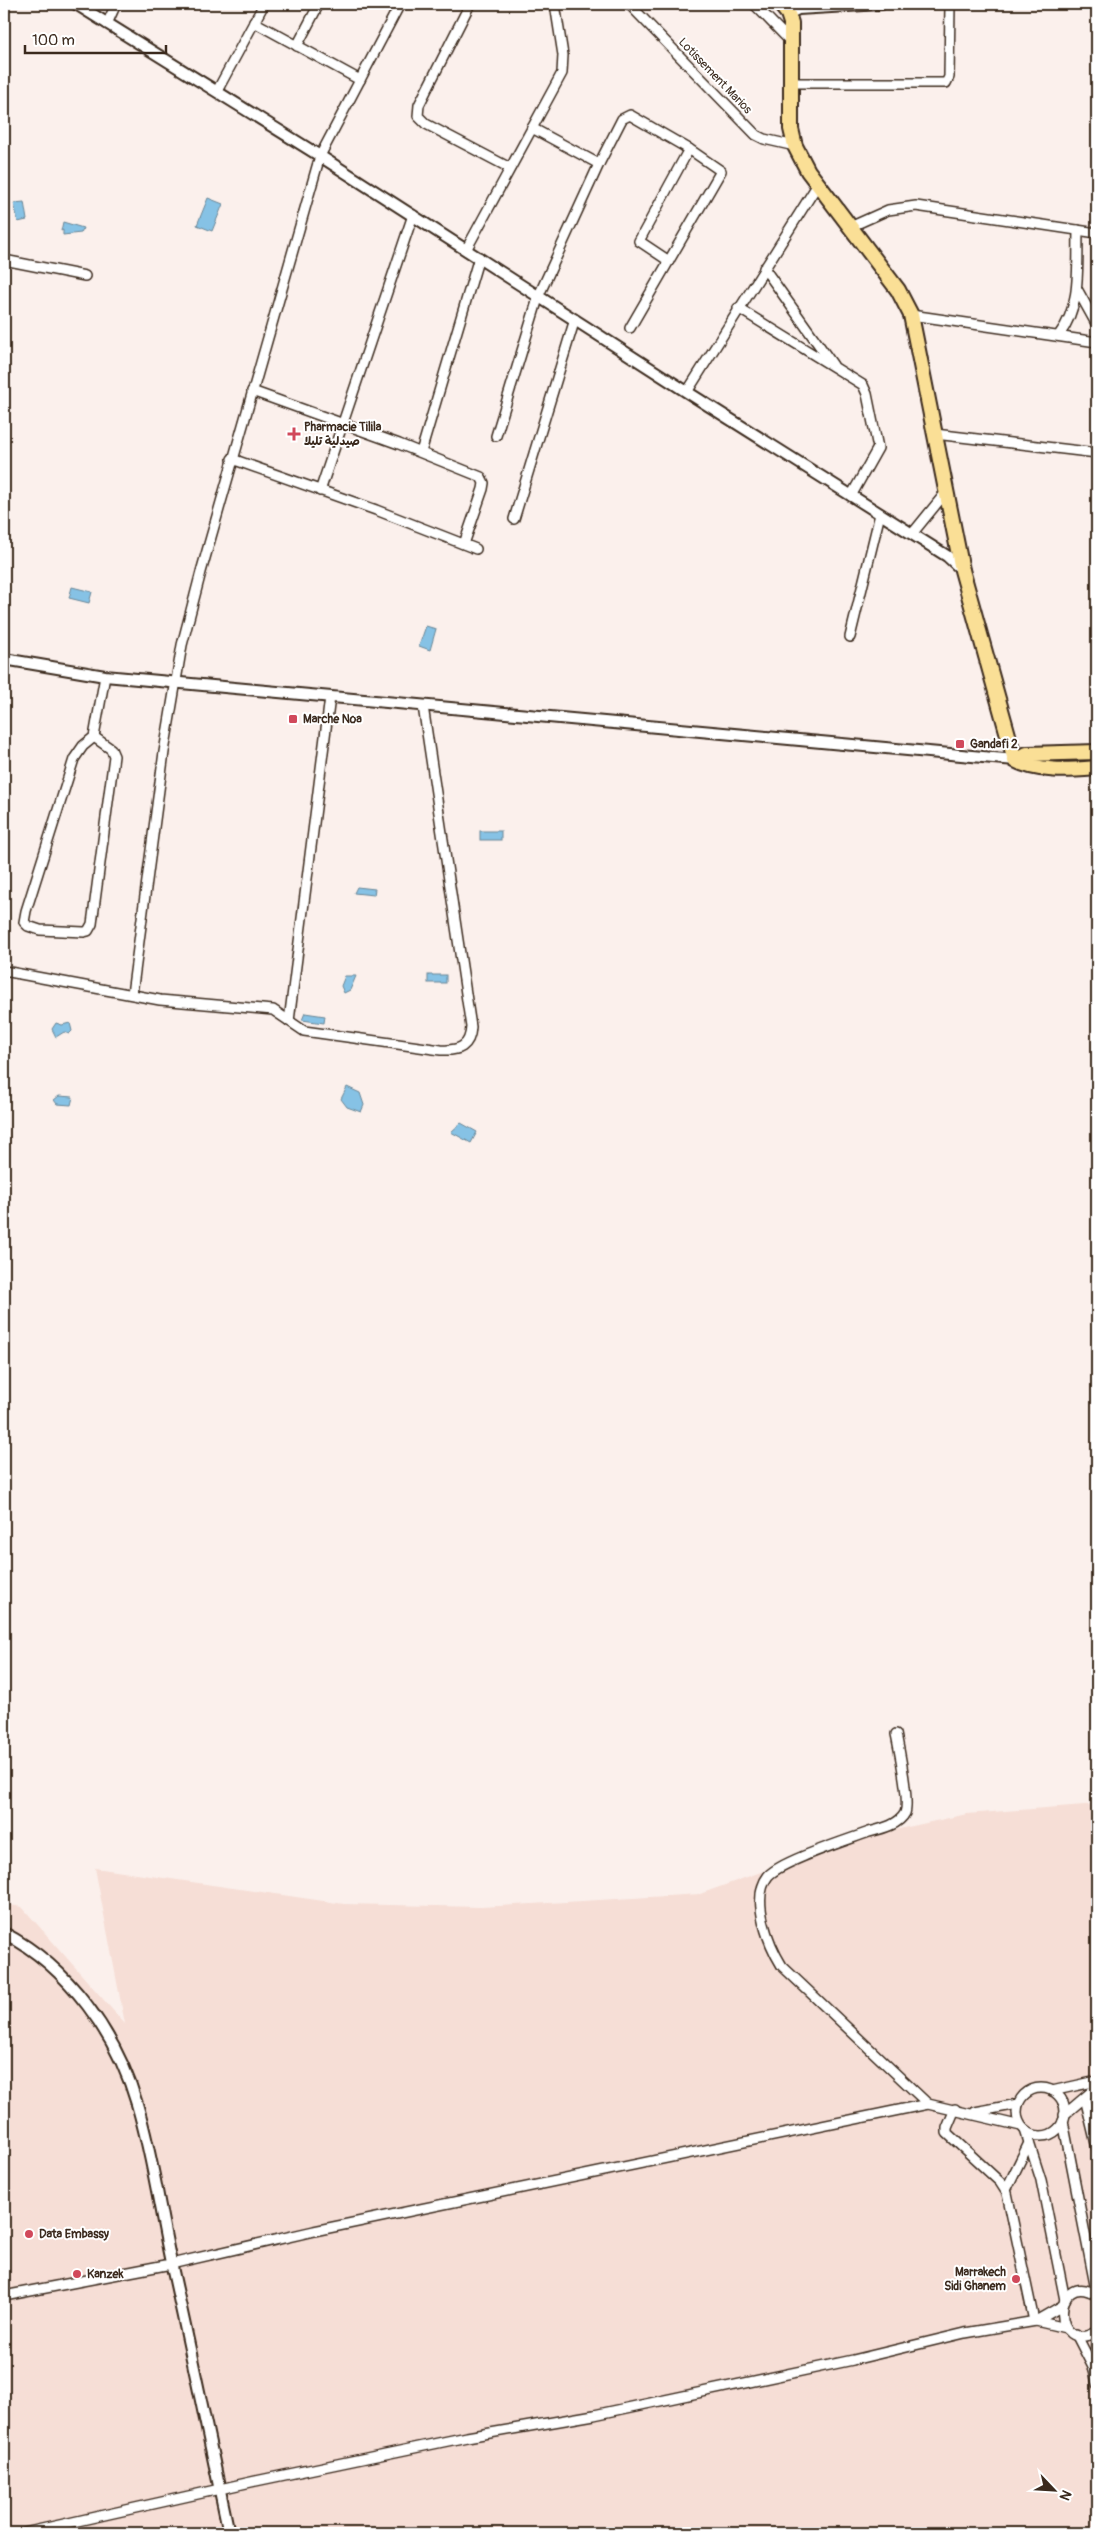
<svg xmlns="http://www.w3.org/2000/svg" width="1101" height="2537" font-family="Pangolin,'Playpen Sans Arabic',sans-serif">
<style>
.built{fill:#f6ded6}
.water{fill:#86c2e5;stroke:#688595}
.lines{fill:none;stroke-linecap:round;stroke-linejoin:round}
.minor-casing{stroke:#3b2a1e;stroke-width:12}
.tertiary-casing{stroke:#3b2a1e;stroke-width:14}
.primary-casing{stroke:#3b2a1e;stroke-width:18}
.minor{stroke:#fff;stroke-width:9}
.tertiary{stroke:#fff;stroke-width:10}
.primary{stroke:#fadf96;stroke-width:14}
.poi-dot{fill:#d1495b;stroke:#fff;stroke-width:2}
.labels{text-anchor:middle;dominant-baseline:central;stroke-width:4;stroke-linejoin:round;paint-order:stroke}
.street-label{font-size:12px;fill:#3b2a1e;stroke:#fff}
.poi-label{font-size:12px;font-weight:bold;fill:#3b2a1e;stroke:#fff;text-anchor:start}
</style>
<rect width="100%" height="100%" fill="#fbf0ec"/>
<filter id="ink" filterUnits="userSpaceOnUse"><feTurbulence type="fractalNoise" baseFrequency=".02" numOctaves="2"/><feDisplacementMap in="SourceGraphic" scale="10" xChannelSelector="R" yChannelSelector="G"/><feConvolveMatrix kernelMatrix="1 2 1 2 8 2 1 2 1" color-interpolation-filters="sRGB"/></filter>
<g filter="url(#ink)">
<polygon class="built" points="1097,1804 1097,2533 4,2533 4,1904 22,1907 125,2024 95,1868 344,1904 481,1907 700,1894 849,1840 967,1814"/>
<g class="water">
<polygon points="208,198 223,204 212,231 197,225"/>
<polygon points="24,202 27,220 18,222 14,203"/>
<polygon points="63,222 83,228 81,233 63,235 63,230 61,231"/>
<polygon points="72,587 92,592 89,603 69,598"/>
<polygon points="426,626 436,629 430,650 419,646"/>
<rect x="480" y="831" width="21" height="9"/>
<polygon points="357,887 375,889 374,895 354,893"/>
<rect x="428" y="975" width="18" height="8"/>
<polygon points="345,976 356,976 350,990 344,993 341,986"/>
<polygon points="305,1013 325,1016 324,1023 302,1020"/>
<polygon points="56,1023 62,1025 70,1023 72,1031 69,1034 64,1032 56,1037 52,1029"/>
<polygon points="347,1087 360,1093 364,1105 361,1112 347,1107 341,1099"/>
<polygon points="59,1096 73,1097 71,1105 57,1104 54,1100"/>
<polygon points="461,1123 477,1132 471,1143 451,1132"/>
</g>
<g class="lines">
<defs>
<g id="minor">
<polyline points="470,4 419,105 418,116 426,124 510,168"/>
<polyline points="629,4 756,135 764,139 795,146"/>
<polyline points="754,4 791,42"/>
<polyline points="254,22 360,80"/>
<polyline points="107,24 116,4"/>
<polyline points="297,46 319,4"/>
<polyline points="791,83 946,83 949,77 950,4"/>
<polyline points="217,91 264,4"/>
<polyline points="532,128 599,164"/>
<polyline points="850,227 888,210 916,206 1097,233"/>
<polyline points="466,250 562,73 563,55 555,4"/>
<polyline points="4,260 85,276"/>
<polyline points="669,261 639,241 689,149"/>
<polyline points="764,268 833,365"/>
<polyline points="1077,289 1097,325"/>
<polyline points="738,308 863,385 867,394 878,448 851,496"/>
<polyline points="911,315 1097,342"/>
<path d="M1059,335C1082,305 1077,266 1078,230"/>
<polyline points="252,391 399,444 481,477 484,483 483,489 464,544"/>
<polyline points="687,392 818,184"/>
<polyline points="935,434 1097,453"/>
<polyline points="496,436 539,295 599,164 622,119 630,115 689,149 721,171 630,328"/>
<polyline points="421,452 479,257"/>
<polyline points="232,459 376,510 476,549"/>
<polyline points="320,491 413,215"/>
<polyline points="514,519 575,319"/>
<polyline points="912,534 947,491"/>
<polyline points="850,637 880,514"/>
<polyline points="94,737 111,749 114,756 92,924 88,931 84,932 40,930 28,926 24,922 26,911 74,759 83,746 94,737 105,676"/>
<path d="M4,971L160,1000L273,1010L304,1031L441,1050C459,1051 470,1047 471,1027L423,706"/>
<polyline points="132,994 164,752 182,645 201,572 320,156 400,4"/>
<polyline points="289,1021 330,697"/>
<path d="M896,1734C899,1749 910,1801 905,1813C899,1825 881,1829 869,1832C848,1840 781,1861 768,1876C750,1899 769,1945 782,1966L928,2104"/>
<circle cx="1041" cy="2112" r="24"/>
<polyline points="1052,2091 1097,2081"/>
<polyline points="1085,2098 1097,2148"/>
<polyline points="955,2109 947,2128 947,2133 1000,2182 1007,2193 1034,2321"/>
<polyline points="975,2112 1018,2104"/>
<polyline points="1064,2115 1097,2087"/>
<polyline points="1063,2121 1097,2295"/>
<polyline points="1025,2130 1041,2180 1065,2300"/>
<polyline points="1006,2190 1029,2143"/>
<path d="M1097,2295C1050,2267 1052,2359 1097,2331"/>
<polyline points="4,2296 171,2264 314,2231 928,2104 1021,2126"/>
<polyline points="1036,2321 1062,2306"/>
<polyline points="1076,2334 1094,2369 1097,2384"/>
<polyline points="1094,2369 1097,2336"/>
<polyline points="24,2533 251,2482 467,2437 594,2415 853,2360 965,2333 1036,2321 1066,2328"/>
</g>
<g id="tertiary">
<polyline points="76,4 320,156 687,392 947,556 962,570"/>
<polyline points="788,14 798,9 881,4"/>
<polyline points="4,659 105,676 1015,760"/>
<path d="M4,1933C69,1967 117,2035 137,2104C153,2157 160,2213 172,2267C192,2356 210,2444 229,2533"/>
</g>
<g id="primary">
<path d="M780,4L788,14L791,23V129L795,146L808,171L898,290L911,315L962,570L1015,760C1039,773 1071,770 1097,768"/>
<polyline points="1015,760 1027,754 1097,752"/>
</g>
</defs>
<use href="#minor" class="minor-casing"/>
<use href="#tertiary" class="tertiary-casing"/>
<use href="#primary" class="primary-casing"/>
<use href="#minor" class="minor"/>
<use href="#tertiary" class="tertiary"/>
<use href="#primary" class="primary"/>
</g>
</g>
<g class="poi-dot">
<path d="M291.5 426.5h5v5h5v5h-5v5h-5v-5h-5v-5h5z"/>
<rect x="288" y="714" width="10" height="10" rx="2.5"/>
<rect x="955" y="739" width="10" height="10" rx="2.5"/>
<circle cx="29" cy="2234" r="5"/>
<circle cx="77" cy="2274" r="5"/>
<circle cx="1016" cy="2279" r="5"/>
</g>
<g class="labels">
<g class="street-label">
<text transform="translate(715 76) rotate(46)">Lotissement Marios</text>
</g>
<g class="poi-label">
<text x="304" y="427">Pharmacie Tilila<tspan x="304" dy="14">صيدلية تليلا</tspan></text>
<text x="303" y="719">Marche Noa</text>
<text x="970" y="744">Gandafi 2</text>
<text x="39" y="2234">Data Embassy</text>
<text x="1006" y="2272" text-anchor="end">Marrakech<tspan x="1006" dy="14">Sidi Ghanem</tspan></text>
<text x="87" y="2274">Kanzek</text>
</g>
</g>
<rect width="1101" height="2537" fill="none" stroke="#fff" stroke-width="20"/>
<rect x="10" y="10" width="1081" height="2517" fill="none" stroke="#3b2a1e" stroke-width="2" filter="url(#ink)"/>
<g transform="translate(1054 2490) rotate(115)" stroke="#ffffff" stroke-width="4" paint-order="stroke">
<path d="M0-4L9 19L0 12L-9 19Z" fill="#3b2a1e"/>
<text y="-8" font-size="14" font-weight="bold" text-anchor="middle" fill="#3b2a1e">N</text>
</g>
<path d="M25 45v8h141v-8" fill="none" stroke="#3b2a1e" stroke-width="2.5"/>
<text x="32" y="45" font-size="15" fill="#3b2a1e" stroke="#ffffff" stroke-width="4" paint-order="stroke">100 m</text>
</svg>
